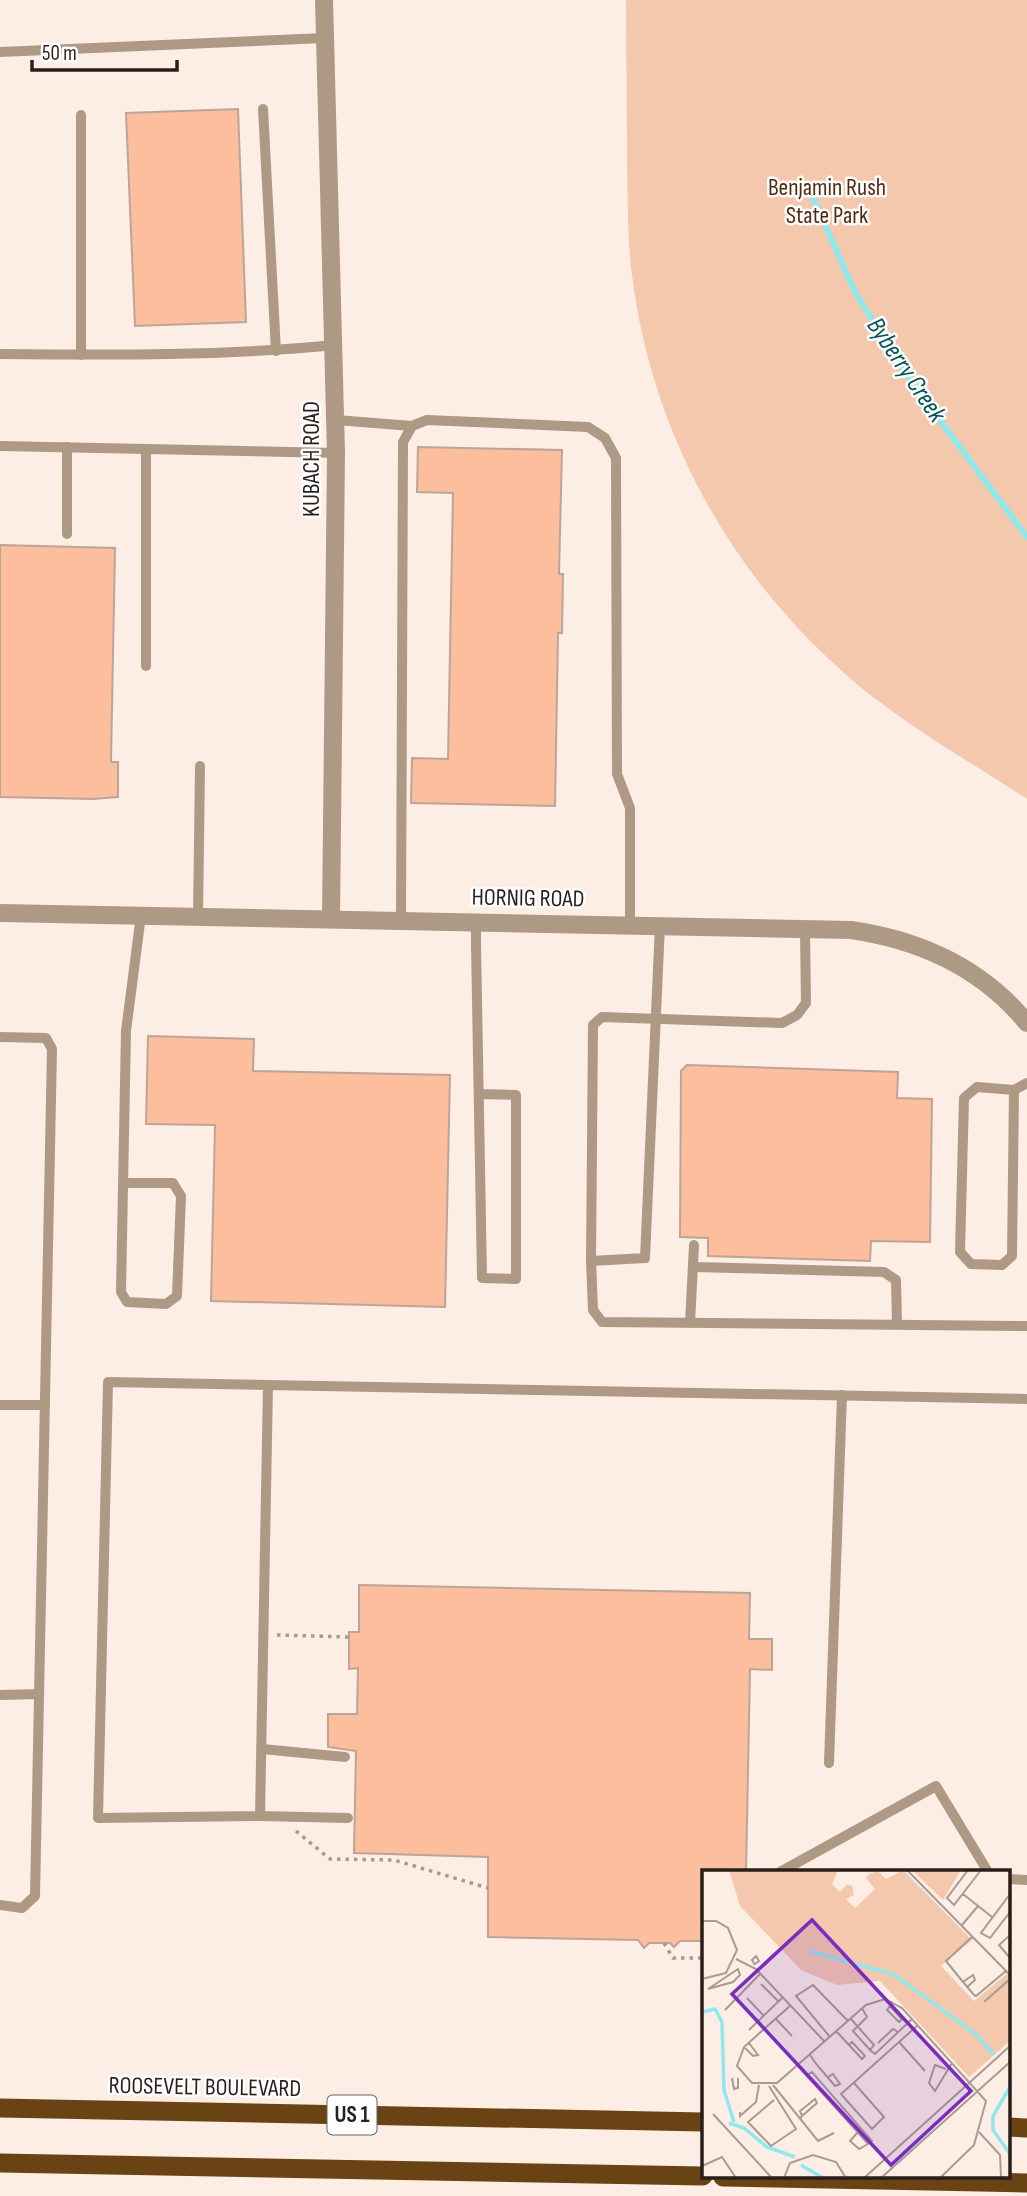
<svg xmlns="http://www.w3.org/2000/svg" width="1027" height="2196" font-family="'Sofia Sans Condensed',sans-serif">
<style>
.green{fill:#f3c8ad}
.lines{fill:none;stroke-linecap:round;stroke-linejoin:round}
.stream{stroke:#90e8ec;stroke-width:6}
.building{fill:#fdbe9e;stroke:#bca498;stroke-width:2}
.path{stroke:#a59992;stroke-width:3.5;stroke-dasharray:3.5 5;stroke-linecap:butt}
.service{stroke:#ae9984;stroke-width:10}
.minor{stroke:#ae9984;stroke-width:18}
.trunk{stroke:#694314;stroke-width:19}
.labels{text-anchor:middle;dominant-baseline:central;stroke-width:5;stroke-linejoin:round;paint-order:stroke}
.shield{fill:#fefefe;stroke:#68625e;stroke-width:2}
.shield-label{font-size:23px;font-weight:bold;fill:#281f1a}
.park-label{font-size:24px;fill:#512b0f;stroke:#fefefe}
.street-label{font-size:24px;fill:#281f1a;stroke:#fefefe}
.water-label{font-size:26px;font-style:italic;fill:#005356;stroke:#fefefe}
.inset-river{fill:none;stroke:#90e8ec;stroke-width:3.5}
.inset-road{fill:none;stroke:#a79b94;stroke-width:2}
.view{fill:#7b2cbf;fill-opacity:0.15;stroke:#7b2cbf;stroke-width:3.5}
.inset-edge{fill:none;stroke:#281f1a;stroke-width:3.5}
</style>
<rect width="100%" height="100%" fill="#fceee5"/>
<path class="green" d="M626,0H1027V799C966,759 899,722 844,673C728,571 651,429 632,275C627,237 628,198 627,159C627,106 626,53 626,0Z"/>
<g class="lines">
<polyline class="stream" points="809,189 855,292 909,379 1027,537"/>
</g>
<g class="building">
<polygon points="238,109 246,322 135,326 126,113"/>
<polygon points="418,447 562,450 559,574 563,574 562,633 558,633 555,806 411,803 412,758 448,759 453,493 417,492"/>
<polygon points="0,545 115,548 111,762 118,762 118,797 93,799 0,797"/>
<polygon points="148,1036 254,1039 253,1071 450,1075 445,1307 211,1301 215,1125 146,1124"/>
<polygon points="687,1065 898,1072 897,1098 932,1099 930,1242 871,1241 870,1261 708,1256 708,1238 680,1237 681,1071"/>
<polygon points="359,1585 750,1593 749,1639 772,1639 772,1670 750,1669 746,1872 703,1872 703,1941 680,1941 674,1947 670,1943 649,1943 644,1948 638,1940 488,1937 488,1857 354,1853 356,1751 328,1747 328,1714 357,1714 358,1668 349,1669 349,1632 359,1632"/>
</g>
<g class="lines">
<g class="path">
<polyline points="277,1635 349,1637"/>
<polyline points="296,1831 330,1859 394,1860 488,1888"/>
<polyline points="664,1943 673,1958 703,1958"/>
</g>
<g class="service">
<polyline points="0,52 325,38"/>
<polyline points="263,109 276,351"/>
<path d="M0,354C111,355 224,356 335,345"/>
<polyline points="81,355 81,115"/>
<polyline points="336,420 412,426"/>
<polyline points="0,446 336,453"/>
<polyline points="146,449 146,666"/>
<polyline points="67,534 67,447"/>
<polyline points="198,916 200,766"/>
<polyline points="401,920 403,442 412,426 427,420 588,427 605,438 616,458 617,774 630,808 630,925"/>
<polyline points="476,922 476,945 482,1278 516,1279 516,1095 479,1094"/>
<polyline points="660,925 645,1258 591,1261 593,1310 602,1322 1027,1326"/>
<polyline points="0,1037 46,1038 52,1049 35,1896 22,1908 0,1905"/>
<polyline points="1014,1090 1012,1256 1002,1265 971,1264 960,1252 964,1098 977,1087 1014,1090 1027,1083"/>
<polyline points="123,1183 173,1183 181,1196 177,1296 166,1304 127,1302 121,1292 126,1031 141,915"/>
<polyline points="591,1261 593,1025 602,1017 782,1023 797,1015 806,1003 805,928"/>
<polyline points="693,1267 884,1272 896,1280 897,1324"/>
<polyline points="690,1323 694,1245"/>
<polyline points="268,1385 260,1816 98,1818 108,1382 1027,1399"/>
<polyline points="0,1405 45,1405"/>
<polyline points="0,1695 39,1694"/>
<polyline points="262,1749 345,1757"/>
<polyline points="829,1763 842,1395"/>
<polyline points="260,1816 348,1818"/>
<polyline points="780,1872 936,1786 988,1872"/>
<polyline points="1008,1879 1027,1880"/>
</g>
<g class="minor">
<polyline points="324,0 336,453 331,919"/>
<path d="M0,913L851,930C920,940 982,968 1027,1023"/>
</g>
<g class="trunk">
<polyline points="0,2108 703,2122"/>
<polyline points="1008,2127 1027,2128"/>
<polyline points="0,2163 703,2176"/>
<polyline points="723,2177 1027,2183"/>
</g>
</g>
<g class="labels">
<rect class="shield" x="327.5" y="2095.5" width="49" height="39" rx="5"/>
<g class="shield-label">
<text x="352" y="2115">US 1</text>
</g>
<g class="park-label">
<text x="827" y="187">Benjamin Rush<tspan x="827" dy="28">State Park</tspan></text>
</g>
<g class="street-label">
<text transform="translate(311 459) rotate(-90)">KUBACH ROAD</text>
<text transform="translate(528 898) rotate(1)">HORNIG ROAD</text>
<text transform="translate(205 2087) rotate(1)">ROOSEVELT BOULEVARD</text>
</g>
<g class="water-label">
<text transform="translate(906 370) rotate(56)">Byberry Creek</text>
</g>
</g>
<g transform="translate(702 1870)">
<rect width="308" height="308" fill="#fceee5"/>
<path d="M27,0H136L130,14L138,22L145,14L150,16L152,25L144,29L153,38L173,19L164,8L167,4L176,1L184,9L201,0L270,70L239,96L272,131L305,104L308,107V171L267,207L178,111L135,115L99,100L38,36ZM210,0H259L241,30Z" fill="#f3c8ad"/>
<path class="inset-river" d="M107,81L191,104L275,165L292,185M0,142L13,139L20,152L22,220L32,252M308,217L291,246V260L308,284M27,253L42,258L65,277L93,287M99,295L121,308"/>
<path class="inset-road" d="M205,0L308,105M266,0L245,28L252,35L279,0M261,24L290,47M308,24L279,63L288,68L308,42M0,51H14L26,58L35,80L24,103L0,109M260,55L276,36M308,65L297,75L308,88M34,89L54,99L123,172M53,94L57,91L54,86L50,90L53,95M36,99L38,105L31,112L6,119ZM261,112L244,91L271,66M59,114L77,132M265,117L273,110L271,105L261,112L272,125L274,126L304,101M45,128L62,146M282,132L308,109M89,135L42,177L35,196L50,213H75L164,135L183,129L200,138L284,231L272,275L238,308M188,136L185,140L197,152L200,149L188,136L190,131M160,138L165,147L151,161L168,180M23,140L58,104M74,149L90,166M149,149L172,175L168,180L173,184L210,149M47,160L81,127M134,162L136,163L147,175L160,189L163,186L150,172L147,175M128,167L94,126L111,115L146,151M197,172L223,201M176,173L191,159L196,162M43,178L51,186L56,185L47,173M108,185L115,195L133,216L138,214L131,204L126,207M96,196L166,274L170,271L110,202L105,205M244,199L233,195L227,213L233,221L250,193M30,208L32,219L36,218V208M152,213L182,247L170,259L139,224L216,155M71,215L116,271L132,263M67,216L94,259L69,276L46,252L72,230M38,242V246L54,232L57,215M11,244L70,308M98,249L100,246L115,233L113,229L98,241L100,246M156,262L148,271L157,279L166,274M277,262L298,285L299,308M0,296L20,287L34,308M82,308L88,293L111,285L134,292L144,308M162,308L308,176M179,308L308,192"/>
<path class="view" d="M110,50L269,221L189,295L30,124Z"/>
<rect width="308" height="308" class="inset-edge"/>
</g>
<path d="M32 60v10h145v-10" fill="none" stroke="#281f1a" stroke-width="3.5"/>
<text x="42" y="60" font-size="21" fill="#281f1a" stroke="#fefefe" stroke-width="5" paint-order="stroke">50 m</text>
</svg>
